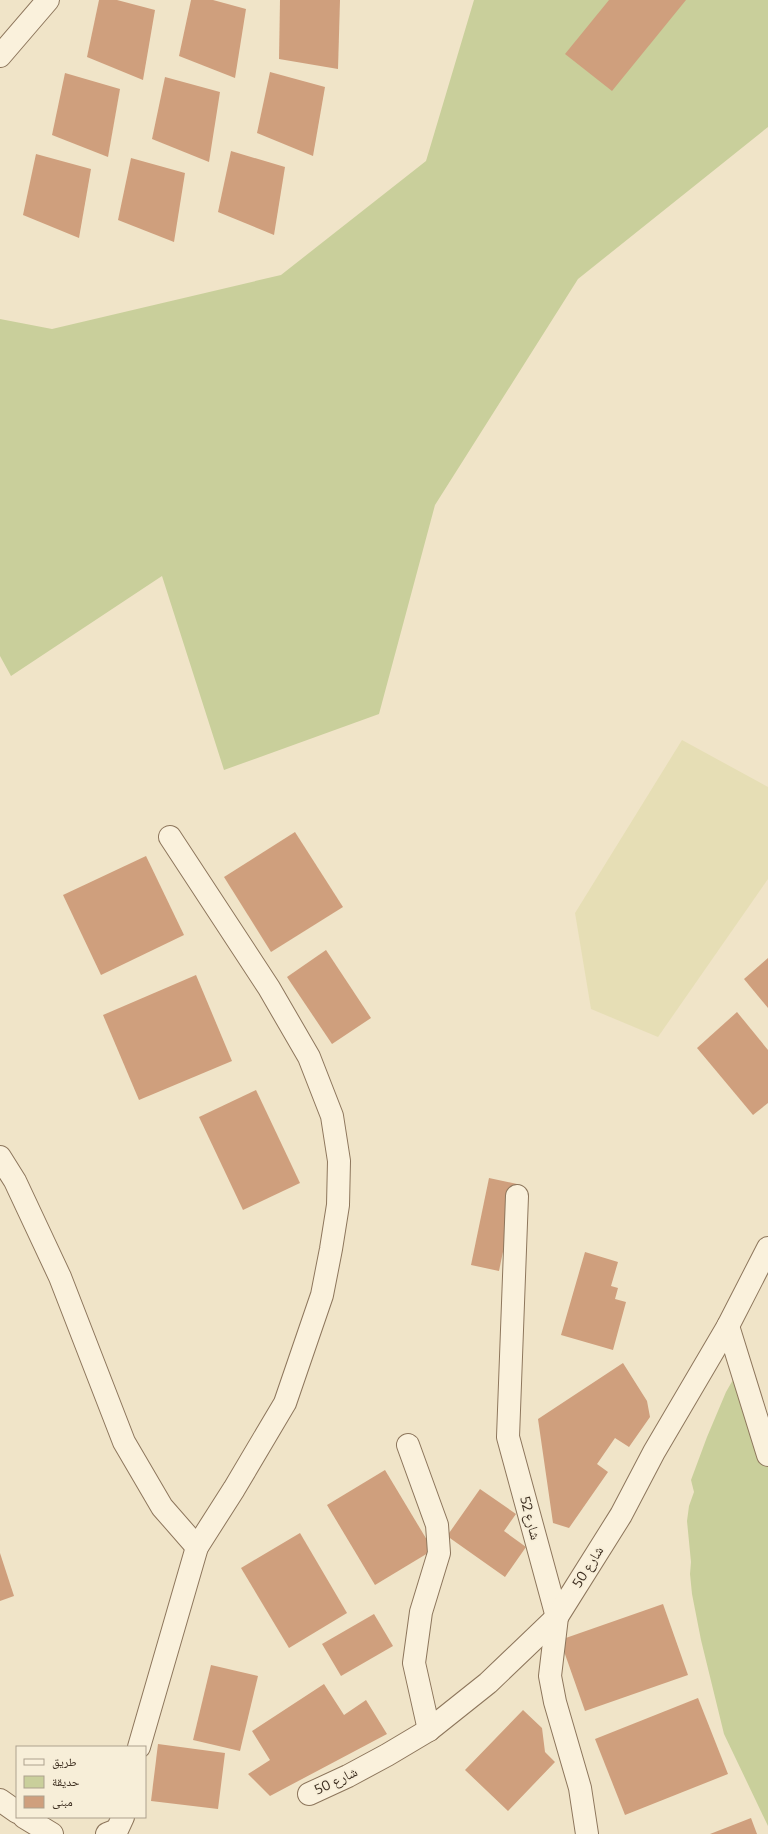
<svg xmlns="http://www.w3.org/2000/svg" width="768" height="1834" font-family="Bitter,'Noto Naskh Arabic',serif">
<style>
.farmland{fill:#e6deb5}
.green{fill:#c9cf9b}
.building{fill:#cf9f7d}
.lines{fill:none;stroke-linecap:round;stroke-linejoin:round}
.street-casing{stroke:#8d765c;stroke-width:24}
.street{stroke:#faf1dc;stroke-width:22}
.labels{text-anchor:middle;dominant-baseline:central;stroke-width:3.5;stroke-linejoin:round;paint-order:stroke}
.street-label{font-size:14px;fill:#3d2e20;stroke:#f7eed8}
</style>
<rect width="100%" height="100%" fill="#f0e4c8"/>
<polygon class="farmland" points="682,740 768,787 768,879 658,1037 591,1009 575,913"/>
<g class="green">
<polygon points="474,0 768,0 768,127 578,279 435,505 379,714 224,770 162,576 11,676 0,656 0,319 52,329 281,275 426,161"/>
<polygon points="738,1371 768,1448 768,1826 724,1734 701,1640 692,1594 690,1574 691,1562 687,1521 689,1506 694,1492 691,1480 707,1437 726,1392"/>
</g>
<g class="building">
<polygon points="99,0 117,0 155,10 143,80 87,57"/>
<polygon points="191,0 213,0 246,9 235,78 179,56"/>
<polygon points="280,0 340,0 338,69 279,59"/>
<polygon points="609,0 686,0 612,91 565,54"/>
<polygon points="270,72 325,87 313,156 257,133"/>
<polygon points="65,73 120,89 108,157 52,135"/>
<polygon points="165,77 220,92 209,162 152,139"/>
<polygon points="231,151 285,167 274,235 218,212"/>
<polygon points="36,154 91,169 79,238 23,215"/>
<polygon points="131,158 185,173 174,242 118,220"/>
<polygon points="295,832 343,907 271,952 224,877"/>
<polygon points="146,856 184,935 101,975 63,895"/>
<polygon points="326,950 371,1018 332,1044 287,977"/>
<polygon points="768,958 768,1008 744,979"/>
<polygon points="196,975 232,1061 139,1100 103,1015"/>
<polygon points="737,1012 768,1050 768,1103 753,1115 697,1048"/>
<polygon points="256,1090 300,1183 243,1210 199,1117"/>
<polygon points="489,1178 517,1184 499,1271 471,1265"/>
<polygon points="585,1252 618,1262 611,1286 618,1288 615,1299 626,1302 613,1350 561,1335"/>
<polygon points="623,1363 647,1401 650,1417 629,1447 615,1438 597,1464 608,1472 569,1528 553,1523 538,1419"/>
<polygon points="385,1470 433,1550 375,1585 327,1505"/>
<polygon points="480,1489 516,1514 504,1531 526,1547 505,1577 447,1536"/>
<polygon points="300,1533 347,1613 289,1648 241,1568"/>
<polygon points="0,1553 14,1596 0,1601"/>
<polygon points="663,1604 688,1675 585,1711 560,1640"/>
<polygon points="374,1614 393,1646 341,1676 322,1644"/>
<polygon points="211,1665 258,1676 240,1751 193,1740"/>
<polygon points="324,1684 344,1715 366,1700 387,1734 270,1796 248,1774 270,1760 252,1731"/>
<polygon points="698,1698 728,1774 625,1815 595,1739"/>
<polygon points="523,1710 542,1728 545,1752 555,1762 508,1811 465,1770"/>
<polygon points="158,1744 225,1753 218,1809 151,1801"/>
<polygon points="751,1818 757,1834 710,1834"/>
</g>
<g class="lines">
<defs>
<g id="street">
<polyline points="0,56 48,0"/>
<polyline points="0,1157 15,1181 60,1277 124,1442 162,1507 197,1547"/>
<polyline points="517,1196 508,1437 557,1617 550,1676 555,1702 580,1788 587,1834"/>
<polyline points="728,1326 768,1455"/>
<polyline points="408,1445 437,1525 439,1553 421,1612 414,1663 429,1730"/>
<polyline points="139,1747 197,1547 234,1489 285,1403 322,1295 331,1249 338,1205 339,1161 332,1116 309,1057 269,988 170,837"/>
<polyline points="309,1794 348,1776 387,1755 429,1730 488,1683 557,1617 621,1515 654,1452 728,1326 768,1248"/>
<polyline points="0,1800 17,1812"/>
<polyline points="24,1817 52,1834"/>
<polyline points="107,1834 117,1830 123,1817"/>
</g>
</defs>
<use href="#street" class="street-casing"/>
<use href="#street" class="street"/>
</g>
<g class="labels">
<g class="street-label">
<text transform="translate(530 1518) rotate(75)">شارع 52</text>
<text transform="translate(588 1567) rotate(-58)">شارع 50</text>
<text transform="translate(336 1781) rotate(-26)">شارع 50</text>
</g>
</g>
<rect x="16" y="1746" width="130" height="72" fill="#f7eed8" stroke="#ada18e"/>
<rect x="24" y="1759" width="20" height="6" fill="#faf1dc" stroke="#ada18e"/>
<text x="52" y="1766" font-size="12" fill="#3d2e20">طريق</text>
<rect x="24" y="1776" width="20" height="12" fill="#c9cf9b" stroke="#ada18e"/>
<text x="52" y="1786" font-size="12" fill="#3d2e20">حديقة</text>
<rect x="24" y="1796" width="20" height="12" fill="#cf9f7d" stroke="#ada18e"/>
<text x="52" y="1806" font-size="12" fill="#3d2e20">مبنى</text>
</svg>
